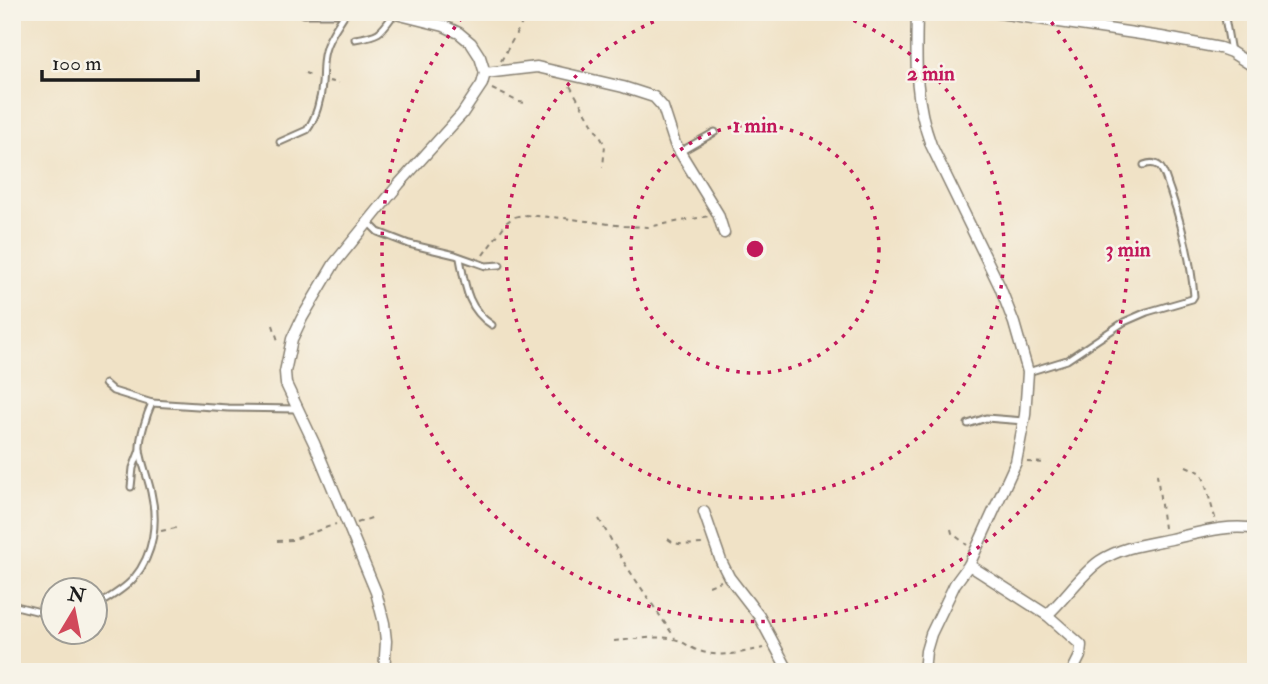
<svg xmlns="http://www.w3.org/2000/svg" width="1268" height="684" font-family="'IM FELL Double Pica',serif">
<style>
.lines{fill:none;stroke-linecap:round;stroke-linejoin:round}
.lane-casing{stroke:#867f71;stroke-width:9}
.street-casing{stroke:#867f71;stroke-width:13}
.path{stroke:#867f71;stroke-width:2;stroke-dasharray:5 5;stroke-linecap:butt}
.lane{stroke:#fff;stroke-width:5}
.street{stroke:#fff;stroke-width:10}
.ring{fill:none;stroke:#c2185b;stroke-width:3.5;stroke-dasharray:3.5 7}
.centre{fill:#c2185b;stroke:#f7f3e8;stroke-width:3.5}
.ring-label{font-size:21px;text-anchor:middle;font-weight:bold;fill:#c2185b;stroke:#f7f3e8;stroke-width:5;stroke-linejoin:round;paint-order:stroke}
</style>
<rect width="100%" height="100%" fill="#f7f3e8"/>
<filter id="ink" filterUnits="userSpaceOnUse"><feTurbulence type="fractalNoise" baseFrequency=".0143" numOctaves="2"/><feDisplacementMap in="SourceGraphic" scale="14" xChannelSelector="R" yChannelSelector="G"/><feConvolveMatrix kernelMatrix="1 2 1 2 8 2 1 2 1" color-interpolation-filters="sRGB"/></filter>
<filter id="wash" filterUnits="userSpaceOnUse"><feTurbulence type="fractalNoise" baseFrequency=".00686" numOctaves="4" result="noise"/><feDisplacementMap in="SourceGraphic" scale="28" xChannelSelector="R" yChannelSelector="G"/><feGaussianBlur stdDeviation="1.57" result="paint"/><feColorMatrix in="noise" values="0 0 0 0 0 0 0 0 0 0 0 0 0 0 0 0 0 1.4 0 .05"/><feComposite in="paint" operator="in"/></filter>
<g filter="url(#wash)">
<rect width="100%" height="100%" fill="#f0e2c6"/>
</g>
<g filter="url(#ink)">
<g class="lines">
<defs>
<g id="lane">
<polyline points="1224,12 1231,52"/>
<polyline points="304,14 345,14"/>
<path d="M355,39C380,35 380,34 394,14"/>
<path d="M280,142L307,130C316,118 321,99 322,84C323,73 322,61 325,51C328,37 339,24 346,12"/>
<polyline points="680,152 715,132"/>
<polyline points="367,221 378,232 409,244 455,255 486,266 500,265"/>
<path d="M460,258C465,285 467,309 492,325"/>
<path d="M1028,372L1067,360L1124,322L1147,312L1192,299L1194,296C1191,260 1182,225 1170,190C1167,183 1165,171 1159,166C1154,162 1149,163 1144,165"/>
<polyline points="105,384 113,391 152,403"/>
<polyline points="968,424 986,418 1024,421"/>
<polyline points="131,487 133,468 140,450"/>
<polyline points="12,605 52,615"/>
<path d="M94,607C106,600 125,589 134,578C154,554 158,522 151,492C148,478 142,464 140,450C139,438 147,414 152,403L228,408L298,409"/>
</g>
<g id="street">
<path d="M917,12C916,60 914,99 931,145L1000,287L1014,323L1028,372L1025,415L1016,462L969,565L955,584L931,634L926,651L924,672"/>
<polyline points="992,12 1161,37 1220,48 1231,52 1256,68"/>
<polyline points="485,73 537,67 623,87 654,97 663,107 675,144 718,214 724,233"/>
<polyline points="704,512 721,561 729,577 759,616 789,672"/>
<path d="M969,565L1047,615C1064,600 1082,573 1100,561C1121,547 1147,544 1171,539C1199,533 1227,524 1256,529"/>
<polyline points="1047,615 1081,645 1080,656 1072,672"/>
<polyline points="384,672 386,641 384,623 376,592 314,443 286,384 285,372 292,339 302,318 334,264 399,184 462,114 482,84 485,73 480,57 471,43 459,33 444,26 388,12"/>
</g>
</defs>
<use href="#lane" class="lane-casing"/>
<use href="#street" class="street-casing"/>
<g class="path">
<polyline points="883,14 907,15"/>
<polyline points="1119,22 1120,12"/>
<polyline points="501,61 522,23"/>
<polyline points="305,73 313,76"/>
<polyline points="329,81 339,83"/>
<polyline points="570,86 605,145 603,167"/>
<polyline points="492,89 519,102 526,103"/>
<polyline points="12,109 19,106"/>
<polyline points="483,255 507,222 514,217 523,215 564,218 624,226 648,227 709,216"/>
<polyline points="273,325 279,344"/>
<polyline points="1027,462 1047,463"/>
<polyline points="1186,466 1202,473 1216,521"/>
<polyline points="1157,474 1164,528"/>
<polyline points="599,519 625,564 675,638"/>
<polyline points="357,523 374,517"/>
<polyline points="951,529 952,533 967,545"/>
<polyline points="161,531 180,527"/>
<path d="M668,539C677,547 692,544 703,544"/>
<polyline points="277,541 292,540 336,524"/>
<polyline points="709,586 721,581"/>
<path d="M614,641C630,640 660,635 674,639C683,641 690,648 699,651C721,658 741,653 763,648"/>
</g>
<use href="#lane" class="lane"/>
<use href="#street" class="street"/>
</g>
</g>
<g class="ring">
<circle cx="755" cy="249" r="124"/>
<path d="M834 13A249 249 0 1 1 676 13"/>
<path d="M1045 14A373 373 0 1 1 465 14"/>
</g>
<circle cx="755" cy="249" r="10" class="centre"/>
<g class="ring-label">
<text x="931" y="80">2 min</text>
<text x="755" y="132">1 min</text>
<text x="1128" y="256">3 min</text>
</g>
<rect width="1268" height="684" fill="none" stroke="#f7f3e8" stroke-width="42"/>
<g transform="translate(74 611) rotate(10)"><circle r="33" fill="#f7f3e8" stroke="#9f9d96" stroke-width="2"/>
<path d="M0-5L12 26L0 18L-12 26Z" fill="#d1495b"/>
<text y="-10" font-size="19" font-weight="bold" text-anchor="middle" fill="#1c1c1c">N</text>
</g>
<path d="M42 70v10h156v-10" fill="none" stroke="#1c1c1c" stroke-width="3.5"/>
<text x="52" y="70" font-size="21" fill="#1c1c1c" stroke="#f7f3e8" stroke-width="5" paint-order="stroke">100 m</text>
</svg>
